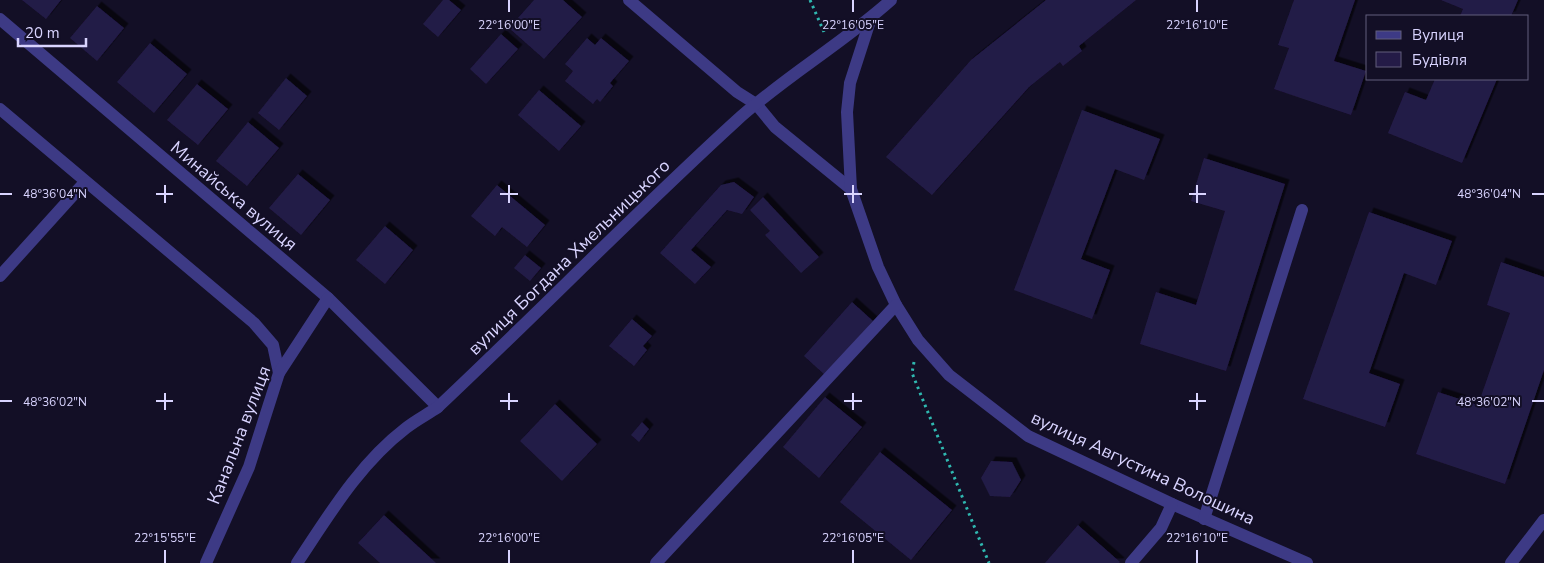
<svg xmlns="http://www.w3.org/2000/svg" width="1544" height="563" font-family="'Nunito Sans',sans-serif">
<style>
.building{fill:#241b47;filter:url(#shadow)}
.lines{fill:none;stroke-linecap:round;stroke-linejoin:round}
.path{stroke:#2fb8b0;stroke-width:3;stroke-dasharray:2.5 4;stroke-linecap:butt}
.minor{stroke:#3d3a85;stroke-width:12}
.ticks{fill:none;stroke:#d9d4ff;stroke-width:2}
.labels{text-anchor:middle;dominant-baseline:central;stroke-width:4;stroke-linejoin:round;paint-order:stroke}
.street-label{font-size:18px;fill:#d9d4ff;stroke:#130f26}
.ticks-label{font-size:12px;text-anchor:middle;fill:#d9d4ff;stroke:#130f26;stroke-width:4;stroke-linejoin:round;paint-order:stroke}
</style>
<defs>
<filter id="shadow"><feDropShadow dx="4.5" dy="-4.5" stdDeviation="0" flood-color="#0009"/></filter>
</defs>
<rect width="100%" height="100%" fill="#130f26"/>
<g class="building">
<polygon points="22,0 61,0 46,19"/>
<polygon points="443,0 449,0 461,10 438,37 423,24"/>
<polygon points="534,0 563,0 582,17 544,59 509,28"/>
<polygon points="1046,0 1136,0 1079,46 1082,51 1063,66 1060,62 1029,87 932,195 886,157 971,60"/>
<polygon points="1294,0 1355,0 1334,61 1366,71 1351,115 1274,89 1289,48 1278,45"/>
<polygon points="1441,0 1518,0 1511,16 1460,16 1463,9"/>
<polygon points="97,6 124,28 97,61 70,38"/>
<polygon points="501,34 518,49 486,84 470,69"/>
<polygon points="587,38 595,45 601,38 629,61 610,83 613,86 600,102 597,99 593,104 565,81 573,71 565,64"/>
<polygon points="150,43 187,74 154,113 117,82"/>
<polygon points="286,78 307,96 279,130 258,113"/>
<polygon points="1435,79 1497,79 1462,163 1388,133 1405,92 1426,100"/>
<polygon points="197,84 228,109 198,145 167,120"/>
<polygon points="539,90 581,126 559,151 518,115"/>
<polygon points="1082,110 1160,139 1144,180 1115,169 1081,259 1110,270 1092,319 1014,290"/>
<polygon points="248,122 279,148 247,186 216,161"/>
<polygon points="1204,158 1285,184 1226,371 1140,344 1156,292 1196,305 1225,211 1191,201"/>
<polygon points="298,174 330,200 301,235 269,208"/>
<polygon points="734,182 754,197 742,214 727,210 691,250 711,267 695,284 660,253 721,185"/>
<polygon points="497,185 545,225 527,247 502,227 495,236 471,216"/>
<polygon points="763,197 819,257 801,273 765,235 770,231 750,210"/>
<polygon points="1369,212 1452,241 1436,285 1404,273 1369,373 1400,384 1385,427 1303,399"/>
<polygon points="385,226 413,250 385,284 356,260"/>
<polygon points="525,255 541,268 530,281 514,268"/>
<polygon points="1501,262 1544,277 1544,370 1505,484 1416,454 1438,392 1478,405 1510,313 1487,305"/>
<polygon points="852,302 873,321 825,375 804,356"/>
<polygon points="632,319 652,336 643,346 647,350 634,366 609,346"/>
<polygon points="825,397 862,427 819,478 783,447"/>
<polygon points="555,404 597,444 562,481 520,441"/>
<polygon points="642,422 649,429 639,442 631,435"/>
<polygon points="880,452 952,510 911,560 840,502"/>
<polygon points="991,461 1012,462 1021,480 1010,497 990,496 981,478"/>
<polygon points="384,515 436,563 380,563 358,543"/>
<polygon points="1078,525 1120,562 1119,563 1045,563"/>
</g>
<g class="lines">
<g class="path">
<polyline points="810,0 824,32"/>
<polyline points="914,362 912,373 989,563"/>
</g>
<g class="minor">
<polyline points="629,0 737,92 756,104 775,127 851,189"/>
<polyline points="871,18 850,83 847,112 851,189 878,267 896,305 918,340 949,375 1028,436 1172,504 1307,563"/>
<polyline points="0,19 328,298 438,407"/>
<polyline points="0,109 254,323 273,345 279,373"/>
<polyline points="0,276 85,182"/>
<polyline points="1204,519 1302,210"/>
<polyline points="206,563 249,467 279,373 328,298"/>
<path d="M297,563C329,515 359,464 406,428C416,420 428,414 438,407C538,313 634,214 736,121C784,77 842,44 891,0"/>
<polyline points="656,563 896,305"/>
<polyline points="1131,563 1161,528 1172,504"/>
<polyline points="1511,563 1544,520"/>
</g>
</g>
<path class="ticks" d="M509,0V12M853,0V12M1197,0V12M165,185V203M509,185V203M853,185V203M1197,185V203M0,194H12M156,194H173M500,194H518M844,194H862M1189,194H1206M1532,194H1544M165,393V410M509,393V410M853,393V410M1197,393V410M0,401H12M156,401H173M500,401H518M844,401H862M1189,401H1206M1532,401H1544M165,550V563M509,550V563M853,550V563M1197,550V563"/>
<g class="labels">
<g class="street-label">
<text transform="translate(234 196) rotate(40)">Минайська вулиця</text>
<text transform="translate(569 257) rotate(-44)">вулиця Богдана Хмельницького</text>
<text transform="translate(239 435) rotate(-69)">Канальна вулиця</text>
<text transform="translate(1143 468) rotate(25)">вулиця Августина Волошина</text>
</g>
</g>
<g class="ticks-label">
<text x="509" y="29">22°16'00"E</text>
<text x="853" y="29">22°16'05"E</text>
<text x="1197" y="29">22°16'10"E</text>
<text x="55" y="198">48°36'04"N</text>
<text x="1489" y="198">48°36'04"N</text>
<text x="55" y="406">48°36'02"N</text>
<text x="1489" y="406">48°36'02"N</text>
<text x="165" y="542">22°15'55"E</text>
<text x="509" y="542">22°16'00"E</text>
<text x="853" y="542">22°16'05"E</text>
<text x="1197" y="542">22°16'10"E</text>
</g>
<rect x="1366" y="15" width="162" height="65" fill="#130f26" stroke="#625e7d"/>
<rect x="1376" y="31" width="25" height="8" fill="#3d3a85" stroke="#625e7d"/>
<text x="1412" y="40" font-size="15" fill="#d9d4ff">Вулиця</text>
<rect x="1376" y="52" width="25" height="15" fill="#241b47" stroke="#625e7d"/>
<text x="1412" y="65" font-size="15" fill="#d9d4ff">Будівля</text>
<path d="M18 38v8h68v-8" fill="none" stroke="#d9d4ff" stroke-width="2.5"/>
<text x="25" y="38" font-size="15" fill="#d9d4ff" stroke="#130f26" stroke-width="4" paint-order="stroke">20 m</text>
</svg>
